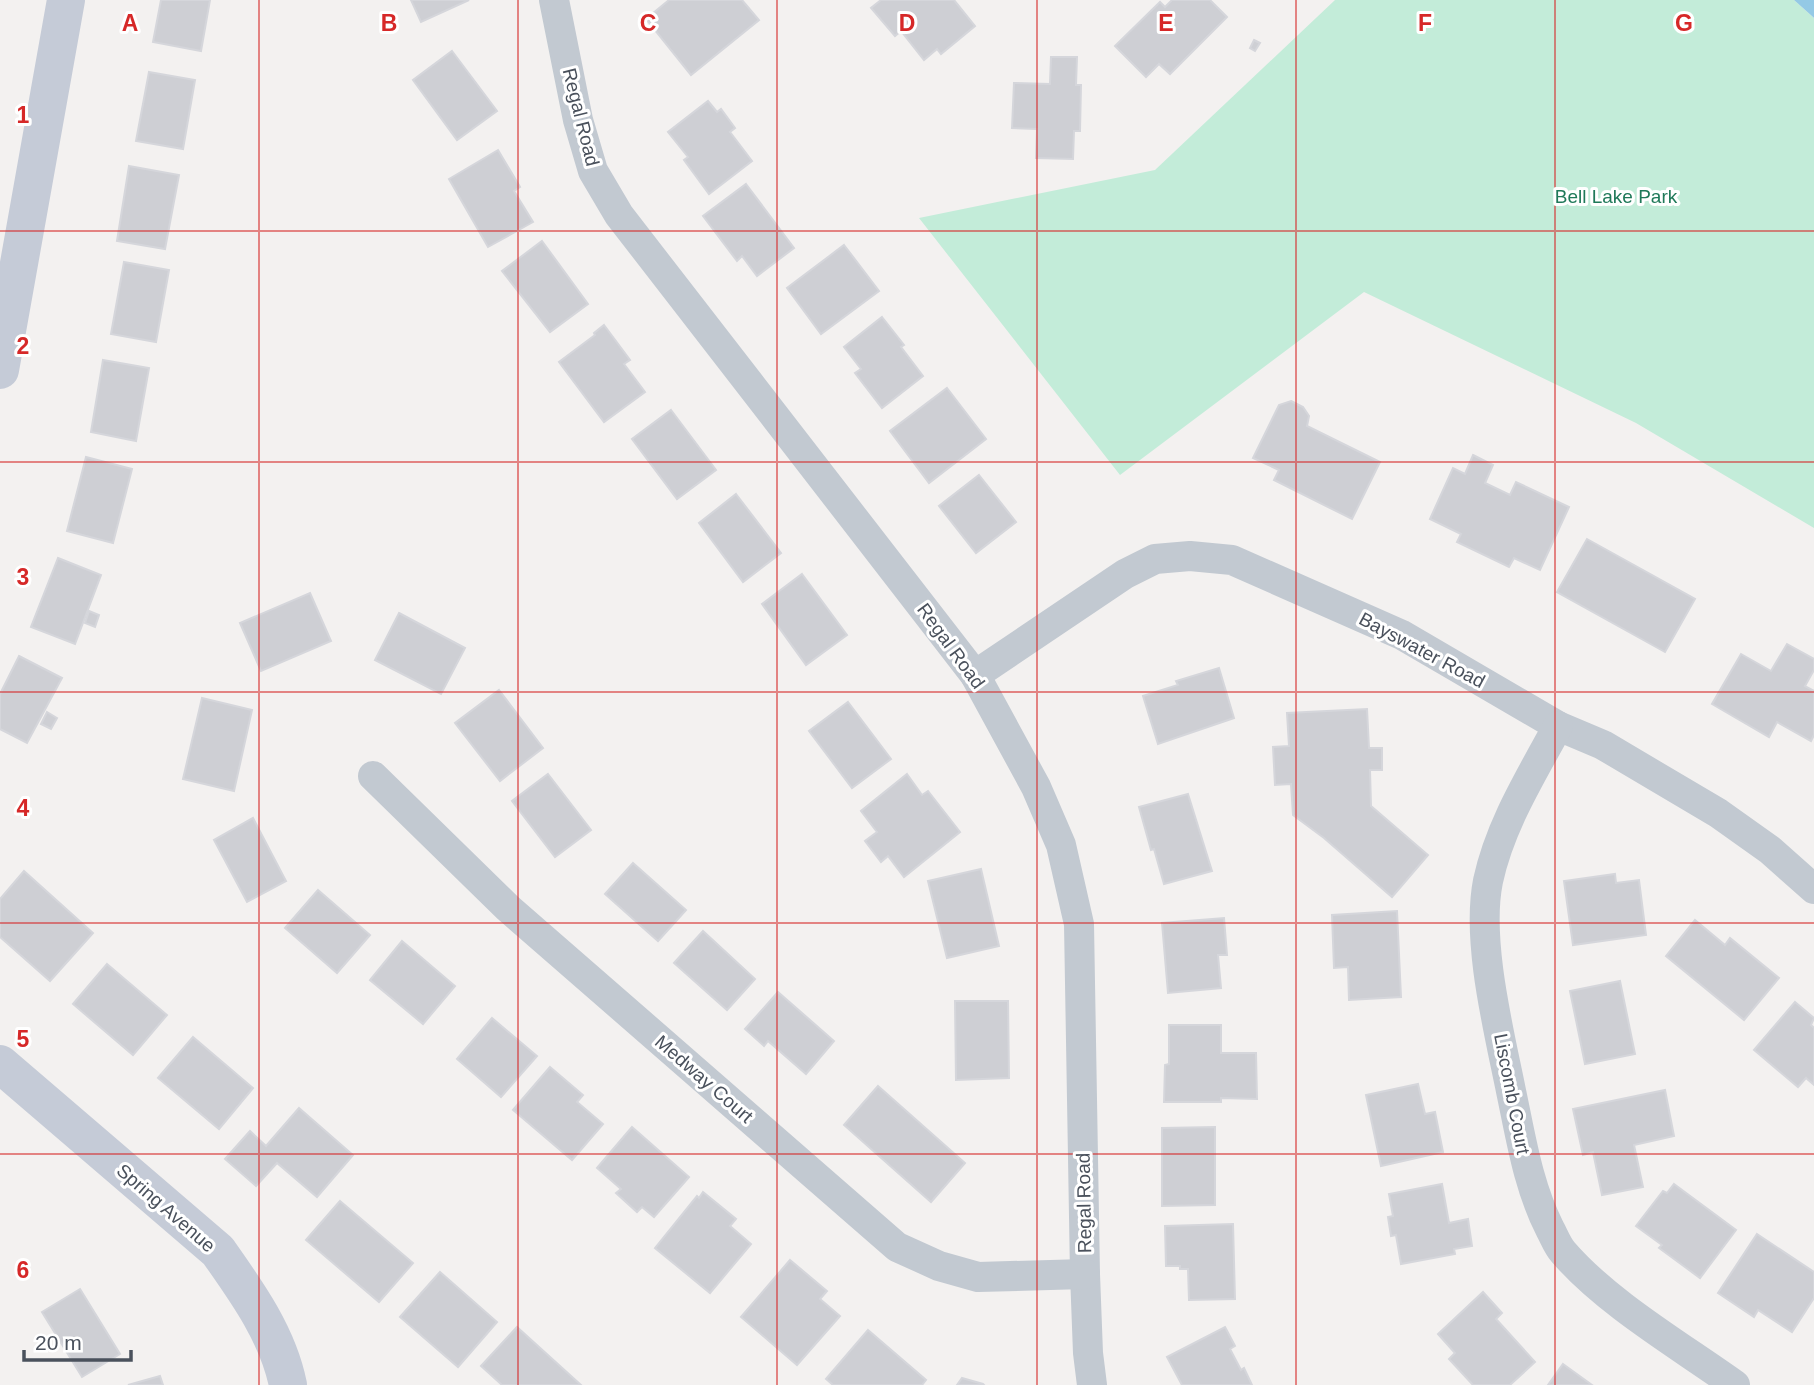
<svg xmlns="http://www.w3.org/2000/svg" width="1814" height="1385" font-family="Arial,sans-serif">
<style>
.green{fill:#c3ecd9}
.water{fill:#94c9e5}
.building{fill:#cecfd4;stroke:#d5d6db;stroke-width:2}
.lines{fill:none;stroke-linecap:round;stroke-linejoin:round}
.street{stroke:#c2c9d1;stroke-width:30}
.secondary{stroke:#c5cbd7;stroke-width:38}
.grid{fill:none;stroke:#d62828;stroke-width:2;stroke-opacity:0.55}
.labels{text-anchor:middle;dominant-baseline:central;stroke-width:6;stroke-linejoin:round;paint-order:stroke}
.street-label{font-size:19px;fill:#4a515c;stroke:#fff}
.park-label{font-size:19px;fill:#1f7959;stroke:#fff}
.grid-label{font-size:23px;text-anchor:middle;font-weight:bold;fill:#d62828;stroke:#fff;stroke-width:6;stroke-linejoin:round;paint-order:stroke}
</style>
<rect width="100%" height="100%" fill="#f3f1f0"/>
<polygon class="green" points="1335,0 1794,0 1814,18 1814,528 1636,423 1364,292 1120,475 919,218 1155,170"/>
<polygon class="water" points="1794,0 1814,0 1814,18 1813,17"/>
<g class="building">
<polygon points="161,0 210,0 201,51 153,42"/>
<polygon points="411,0 469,0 421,22"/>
<polygon points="669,0 742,0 759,20 691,75 646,19"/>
<polygon points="881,0 954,0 975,26 941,54 937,49 924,60 901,31 895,36 871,8"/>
<polygon points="1172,0 1210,0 1227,17 1170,74 1159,64 1146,77 1115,46 1160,2 1165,7"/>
<polygon points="1254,40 1260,43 1255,51 1250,48"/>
<polygon points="452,51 497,111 457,140 413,80"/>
<polygon points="1051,57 1077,57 1076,85 1081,85 1080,131 1074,131 1073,159 1036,158 1037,129 1012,128 1014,83 1050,84"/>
<polygon points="149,72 195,80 183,149 136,141"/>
<polygon points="708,101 717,112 721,109 735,128 730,132 752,161 709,194 684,160 688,157 668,132"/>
<polygon points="498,150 520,187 514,191 533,222 488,247 449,179"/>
<polygon points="129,166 179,175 165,249 117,241"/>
<polygon points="746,184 794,248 757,276 742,256 737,261 703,216"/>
<polygon points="542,241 588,304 550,332 502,271"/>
<polygon points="844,245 879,291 821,334 787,288"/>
<polygon points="124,262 169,270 156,342 111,334"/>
<polygon points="882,317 904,345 901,347 923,376 882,408 855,373 861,369 844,347"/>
<polygon points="604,325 630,360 624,364 645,392 604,422 559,362 595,335 594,333"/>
<polygon points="103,360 149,368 136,441 91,432"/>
<polygon points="947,388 986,439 929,483 890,431"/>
<polygon points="1291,401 1303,407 1309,416 1307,426 1380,462 1352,519 1274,480 1279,470 1253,458 1279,405"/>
<polygon points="671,410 716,470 677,499 632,439"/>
<polygon points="1473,455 1493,465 1485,483 1510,495 1516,482 1569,507 1540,570 1514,558 1509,567 1457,542 1461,534 1430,519 1453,468 1465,474"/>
<polygon points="86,457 132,469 113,543 67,531"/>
<polygon points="979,475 1016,522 976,553 939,506"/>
<polygon points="736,494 781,553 743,582 699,523"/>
<polygon points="1587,539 1695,599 1665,652 1557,592"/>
<polygon points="58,558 101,575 75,644 31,627"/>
<polygon points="802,574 847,635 806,665 762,604"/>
<polygon points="310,593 331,641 261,671 240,623"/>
<polygon points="89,611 99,615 95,627 85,623"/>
<polygon points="399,613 465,648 441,694 375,660"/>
<polygon points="1787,644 1814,659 1814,670 1805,686 1814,691 1814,735 1811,741 1777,722 1769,737 1712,704 1741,654 1771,671"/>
<polygon points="19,656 62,678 27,743 0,729 0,694"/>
<polygon points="1219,668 1234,718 1158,744 1143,696 1178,685 1176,681"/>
<polygon points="499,690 543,748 500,781 455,723"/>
<polygon points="202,698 252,710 234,791 183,779"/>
<polygon points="848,702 891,759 852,788 809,731"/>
<polygon points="1367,709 1369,748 1382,748 1382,770 1370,770 1371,806 1428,855 1392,897 1324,838 1293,815 1291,784 1275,785 1273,747 1289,746 1287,713"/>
<polygon points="47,712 57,718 51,729 41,724"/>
<polygon points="548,774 591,830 555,857 512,801"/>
<polygon points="907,774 922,795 928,791 960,832 904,877 888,856 881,862 865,841 877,832 861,811"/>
<polygon points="1188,794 1212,871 1164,884 1154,849 1151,850 1139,807"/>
<polygon points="253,818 286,881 247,902 214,840"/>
<polygon points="633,863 686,910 658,941 605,894"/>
<polygon points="981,869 999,946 947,958 928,881"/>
<polygon points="24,871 93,933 50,981 0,937 0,899"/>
<polygon points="1615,874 1616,883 1639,880 1646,935 1573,945 1564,881"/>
<polygon points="318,890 370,935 337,973 285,928"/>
<polygon points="1397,911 1401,997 1349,1000 1348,967 1334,968 1332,915"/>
<polygon points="1224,918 1227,955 1218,955 1221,988 1168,993 1162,923"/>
<polygon points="1695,920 1725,945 1730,938 1779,978 1744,1020 1666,956"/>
<polygon points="703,931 755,979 727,1010 674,963"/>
<polygon points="402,941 455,986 423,1024 370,980"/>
<polygon points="107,964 167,1015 133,1055 73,1004"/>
<polygon points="1620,981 1635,1054 1585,1064 1570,991"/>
<polygon points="778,992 834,1041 806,1074 768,1041 764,1046 745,1029"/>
<polygon points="955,1001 1008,1001 1009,1078 956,1080"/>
<polygon points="1795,1002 1814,1018 1811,1025 1814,1028 1814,1085 1806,1078 1798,1087 1754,1050"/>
<polygon points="492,1018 537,1056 501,1097 457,1059"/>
<polygon points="1169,1025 1221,1025 1221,1053 1256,1053 1257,1099 1221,1098 1221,1102 1164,1102 1165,1065 1169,1064"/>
<polygon points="193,1037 253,1088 219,1129 158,1078"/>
<polygon points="550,1067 583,1095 577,1102 603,1124 572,1160 513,1110"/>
<polygon points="1418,1084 1425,1114 1435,1112 1443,1152 1381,1166 1366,1095"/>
<polygon points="878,1086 965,1163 931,1202 844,1125"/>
<polygon points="1665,1090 1674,1136 1634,1145 1643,1187 1602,1195 1593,1152 1583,1155 1573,1109"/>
<polygon points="299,1108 353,1155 317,1197 277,1163 256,1186 225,1159 250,1131 266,1146"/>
<polygon points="632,1127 689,1177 654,1217 642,1207 637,1212 616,1193 621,1189 597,1168"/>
<polygon points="1215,1127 1215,1205 1162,1206 1162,1128"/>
<polygon points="1442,1184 1449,1223 1468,1219 1472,1246 1454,1249 1455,1254 1401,1264 1396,1235 1391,1236 1388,1217 1393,1216 1389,1194"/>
<polygon points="1674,1184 1736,1230 1700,1278 1659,1248 1662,1245 1636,1226 1663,1191 1667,1193"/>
<polygon points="703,1192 736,1219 730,1226 751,1244 710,1293 655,1248 697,1196 699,1198"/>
<polygon points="340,1201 413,1263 379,1302 306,1240"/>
<polygon points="1233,1224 1235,1299 1189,1300 1188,1269 1180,1269 1180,1266 1166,1266 1165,1226"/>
<polygon points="1757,1234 1814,1272 1814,1298 1792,1332 1758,1310 1754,1317 1718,1293"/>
<polygon points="790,1260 827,1291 820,1299 840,1316 797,1365 741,1317"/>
<polygon points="440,1272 497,1322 458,1367 400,1317"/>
<polygon points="80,1289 120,1354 82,1377 42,1312"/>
<polygon points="1483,1292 1502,1313 1496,1319 1535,1362 1510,1385 1473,1385 1449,1359 1455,1353 1438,1334"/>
<polygon points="517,1327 581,1385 502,1385 481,1366"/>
<polygon points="1225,1327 1235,1346 1230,1349 1241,1370 1244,1368 1252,1385 1182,1385 1167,1357"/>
<polygon points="868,1330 926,1380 922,1385 833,1385 826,1379"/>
<polygon points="1563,1364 1592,1385 1548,1385"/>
<polygon points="160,1376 163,1385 128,1385"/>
<polygon points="962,1378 983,1384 984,1385 957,1385"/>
</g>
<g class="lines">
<g class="street">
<polyline points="554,0 578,120 593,171 619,215 975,675 1036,787 1061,845 1079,924 1085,1274 1088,1353 1092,1385"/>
<polyline points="975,675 1125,574 1155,559 1190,556 1232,560 1402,635 1558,726 1603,745 1718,813 1770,850 1814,889"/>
<path d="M1558,726C1531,776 1500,825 1488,881C1476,941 1499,1031 1511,1091C1521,1138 1528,1186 1550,1229C1554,1236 1557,1245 1563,1252C1607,1303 1679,1345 1735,1385"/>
<polyline points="373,776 508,908 897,1247 939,1266 978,1277 1085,1274"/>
</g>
<g class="secondary">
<polyline points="0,370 66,0"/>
<path d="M0,1064L218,1251C247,1292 278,1335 288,1385"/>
</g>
</g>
<path class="grid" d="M259,0V1385M518,0V1385M777,0V1385M1037,0V1385M1296,0V1385M1555,0V1385M0,231H1814M0,462H1814M0,692H1814M0,923H1814M0,1154H1814"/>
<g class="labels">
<g class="street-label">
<text transform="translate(581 117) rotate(76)">Regal Road</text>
<text transform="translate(951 646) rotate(54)">Regal Road</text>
<text transform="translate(1422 650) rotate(28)">Bayswater Road</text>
<text transform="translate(704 1079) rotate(41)">Medway Court</text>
<text transform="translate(1512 1094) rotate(79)">Liscomb Court</text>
<text transform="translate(1084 1203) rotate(-91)">Regal Road</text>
<text transform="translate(166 1208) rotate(41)">Spring Avenue</text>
</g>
<g class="park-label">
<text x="1616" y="196">Bell Lake Park</text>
</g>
</g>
<g class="grid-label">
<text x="130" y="31">A</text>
<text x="389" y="31">B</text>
<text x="648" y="31">C</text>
<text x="907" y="31">D</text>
<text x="1166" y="31">E</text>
<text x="1425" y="31">F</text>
<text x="1684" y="31">G</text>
<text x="23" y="123">1</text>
<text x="23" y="354">2</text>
<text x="23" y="585">3</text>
<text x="23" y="816">4</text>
<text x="23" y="1047">5</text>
<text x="23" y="1278">6</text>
</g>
<path d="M24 1350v10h107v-10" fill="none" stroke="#4a515c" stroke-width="3.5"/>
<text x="35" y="1350" font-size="21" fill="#4a515c" stroke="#ffffff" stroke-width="5" paint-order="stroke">20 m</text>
</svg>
